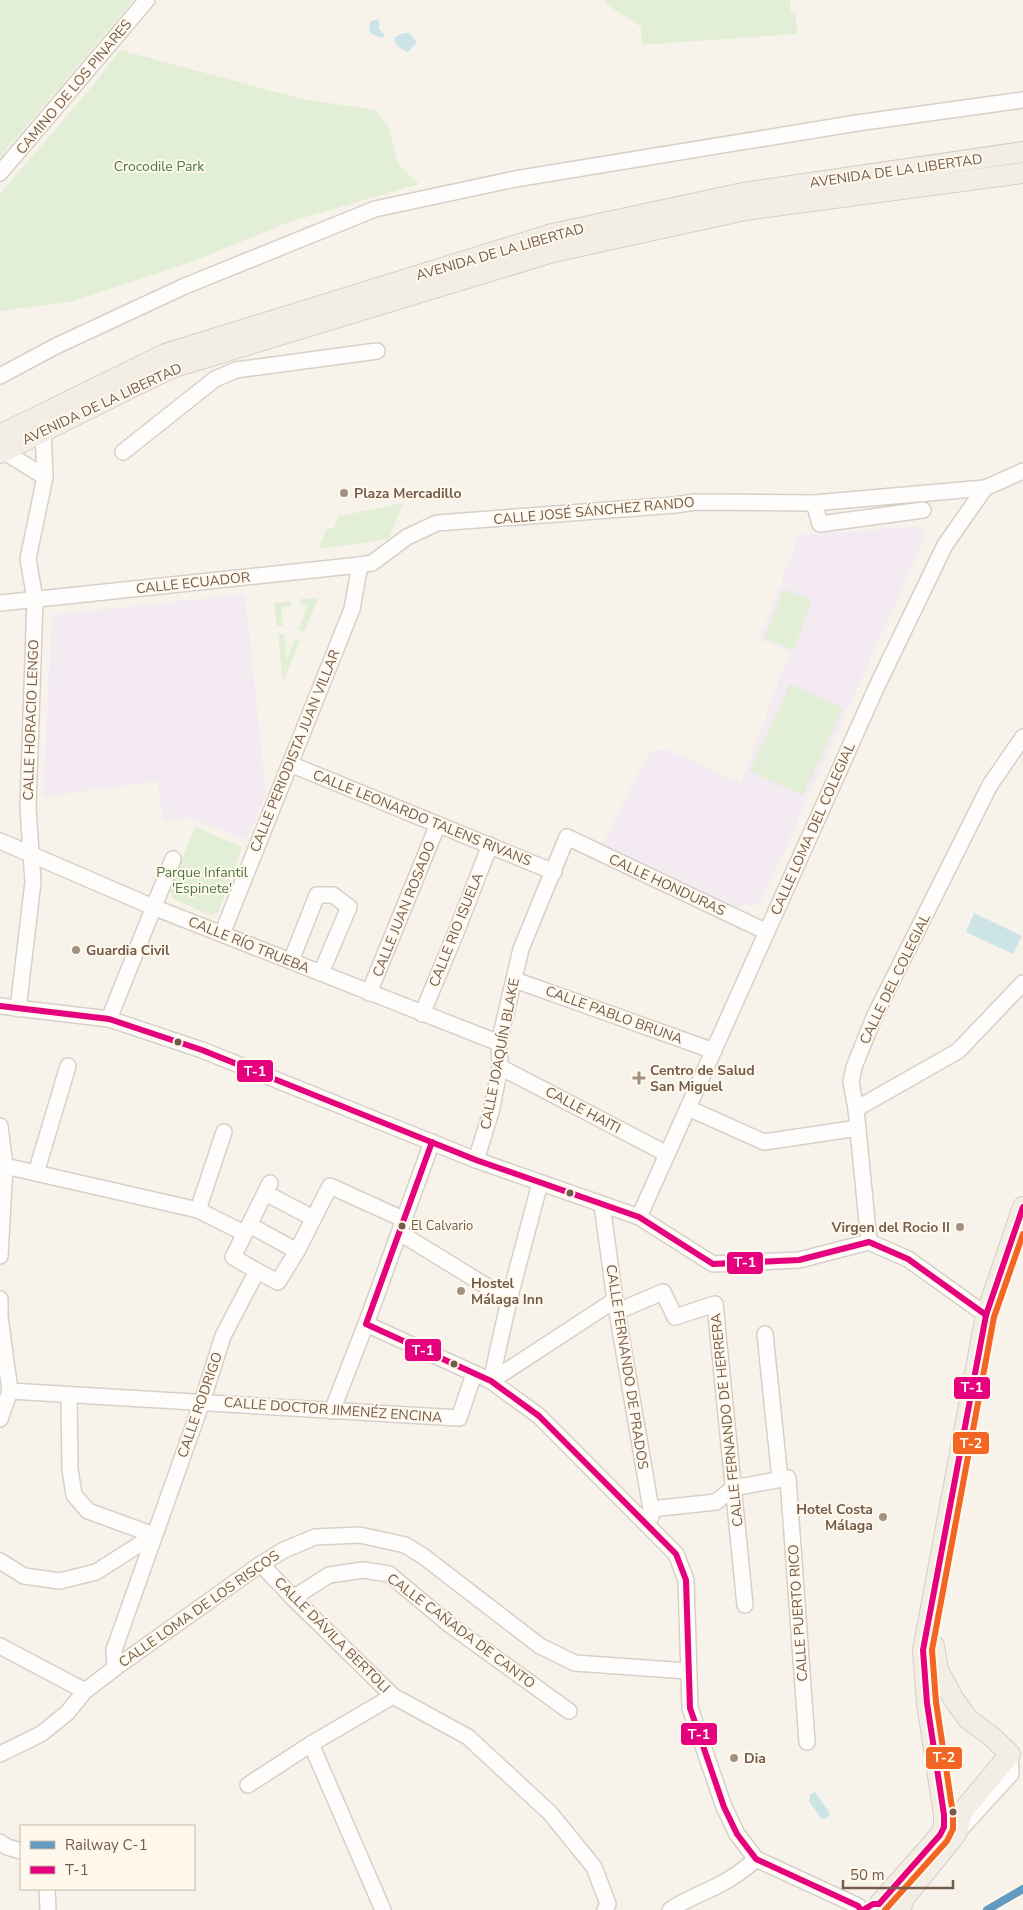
<svg xmlns="http://www.w3.org/2000/svg" width="1023" height="1910" font-family="'Nunito Sans',sans-serif">
<style>
.education{fill:#f4eaf2}
.green{fill:#e3eed6}
.water{fill:#cde4e7}
.lines{fill:none;stroke-linecap:round;stroke-linejoin:round}
.minor-casing{stroke:#d6d0c9;stroke-width:18}
.major-casing{stroke:#d5cec6;stroke-width:22}
.minor{stroke:#fefdfc;stroke-width:15}
.major{stroke:#f2eee5;stroke-width:20}
.bus-1-casing{stroke:#fff8ec;stroke-width:10}
.bus-2-casing{stroke:#fff8ec;stroke-width:10}
.bus-1{stroke:#e5007d;stroke-width:6}
.bus-2{stroke:#f26522;stroke-width:6}
.rail-1-casing{stroke:#fff8ec;stroke-width:11}
.rail-1{stroke:#619bc1;stroke-width:8}
.poi-dot{fill:#a29183;stroke:#fff8ec;stroke-width:2}
.bus-dot{fill:#745c4b;stroke:#fff8ec;stroke-width:2}
.labels{text-anchor:middle;dominant-baseline:central;stroke-width:4;stroke-linejoin:round;paint-order:stroke}
.bus-label{font-size:13px;fill:#745c4b;stroke:#fff8ec;text-anchor:start}
.street-label{font-size:14px;fill:#745c4b;stroke:#fff8ec}
.park-label{font-size:14px;fill:#517a43;stroke:#fff8ec}
.poi-label{font-size:14px;font-weight:bold;fill:#745c4b;stroke:#fff8ec;text-anchor:start}
.line-badge{stroke:#fff8ec;stroke-width:2}
.badge-label{font-size:14px;text-anchor:middle;font-weight:bold;fill:#fff}
</style>
<rect width="100%" height="100%" fill="#f7f3eb"/>
<g class="education">
<polygon points="918,526 923,529 925,534 924,540 762,900 755,905 741,905 739,908 603,843 643,764 649,755 654,750 667,750 741,783 790,651 759,640 799,535"/>
<polygon points="245,594 266,793 247,840 187,817 164,822 157,781 43,797 52,615"/>
</g>
<g class="green">
<polygon points="0,0 134,0 0,157"/>
<polygon points="606,0 790,0 791,12 796,12 797,34 642,45 641,27 606,4"/>
<polygon points="120,50 302,99 376,110 389,127 398,164 419,184 289,222 189,263 70,302 0,311 0,194 89,90"/>
<polygon points="403,503 389,539 319,549 326,529 334,528 339,516"/>
<polygon points="783,589 812,600 794,650 764,638"/>
<polygon points="318,598 304,632 298,630 308,605 301,605 300,599"/>
<polygon points="291,601 291,606 281,608 283,626 277,626 274,603"/>
<polygon points="278,634 284,634 287,659 295,639 300,641 283,682"/>
<polygon points="790,684 843,708 803,796 750,771"/>
<polygon points="195,827 242,847 218,913 210,915 173,899 169,890"/>
</g>
<g class="water">
<polygon points="379,19 379,28 385,36 382,38 370,33 369,27 371,21"/>
<path d="M403,33H409L417,42L408,52C401,50 395,45 394,38Z"/>
<polygon points="974,913 1022,936 1013,954 966,932"/>
<polygon points="815,1792 829,1812 830,1815 824,1819 820,1817 809,1801 810,1795"/>
</g>
<g class="lines">
<defs>
<g id="minor">
<polyline points="0,173 147,0"/>
<polyline points="0,376 56,346 185,286 375,209 515,179 857,123 1023,100"/>
<polyline points="3,451 45,477"/>
<polyline points="123,452 215,379 236,370 377,351"/>
<polyline points="923,510 820,524 814,503 985,488"/>
<polyline points="0,603 360,565 372,563 407,537 437,523 675,505 695,502 814,503"/>
<polyline points="290,764 554,872"/>
<polyline points="0,841 153,907 499,1043"/>
<polyline points="222,934 352,609 360,565"/>
<polyline points="291,961 317,895 333,895 349,907 321,973"/>
<polyline points="515,980 714,1051"/>
<polyline points="369,993 438,824"/>
<polyline points="0,1006 109,1019 202,1050 476,1160 639,1217 713,1264 799,1260 869,1242 908,1259 986,1315"/>
<polyline points="18,1009 33,882 28,808 35,599 28,559 45,477 43,431"/>
<polyline points="422,1014 457,930 490,845"/>
<polyline points="109,1019 173,859"/>
<polyline points="500,1067 667,1154"/>
<polyline points="688,1108 764,1142 858,1128"/>
<polyline points="856,1109 958,1051 1023,983"/>
<polyline points="0,1126 5,1166 0,1256"/>
<polyline points="476,1160 491,1112 500,1067 499,1043 521,949 567,837 767,932"/>
<polyline points="5,1166 198,1210 244,1233"/>
<polyline points="36,1173 68,1066"/>
<polyline points="271,1196 313,1218"/>
<polyline points="602,1205 615,1300 651,1509 651,1517"/>
<polyline points="198,1210 224,1132"/>
<polyline points="639,1217 877,686 945,545 985,488 1023,471"/>
<polyline points="253,1227 297,1251"/>
<polyline points="400,1233 509,1300"/>
<polyline points="869,1242 856,1109 851,1082 854,1067 875,1015 990,785 1023,737"/>
<polyline points="257,1271 233,1257 270,1183"/>
<polyline points="0,1299 0,1317 10,1391 0,1419"/>
<polyline points="618,1311 663,1292 675,1317 715,1304 745,1605"/>
<polyline points="366,1324 491,1381 539,1416 676,1554 686,1580 690,1708 724,1807 737,1834 756,1859 858,1906 861,1910"/>
<polyline points="765,1334 780,1479"/>
<polyline points="491,1381 509,1300 540,1183"/>
<polyline points="491,1381 615,1300"/>
<polyline points="10,1391 459,1418 474,1374"/>
<polyline points="69,1395 70,1469 74,1495 88,1511 154,1535"/>
<polyline points="332,1411 369,1316 432,1142"/>
<polyline points="651,1509 716,1502 733,1488 788,1478 807,1742"/>
<polyline points="0,1561 24,1576 60,1581 96,1572 154,1535"/>
<polyline points="261,1564 293,1598 393,1696 468,1737 550,1813 594,1867 608,1904 605,1910"/>
<polyline points="293,1598 329,1575 363,1570 389,1574 450,1625 569,1711"/>
<polyline points="0,1646 85,1691"/>
<polyline points="115,1668 114,1650 202,1402 223,1336 257,1271 278,1282 297,1251 330,1186 405,1220"/>
<polyline points="311,1744 383,1910"/>
<polyline points="0,1754 41,1734 67,1713 85,1691 115,1668 261,1564 284,1550 315,1537 360,1535 405,1545 423,1556 540,1646 575,1663 687,1671"/>
<polyline points="248,1785 311,1744 393,1696"/>
<polyline points="957,1833 1011,1774 1010,1754"/>
<polyline points="0,1842 7,1847 21,1851"/>
<polyline points="47,1889 48,1910"/>
<path d="M670,1910C684,1900 701,1894 717,1886C731,1879 744,1870 756,1859"/>
</g>
<g id="major">
<polyline points="0,435 165,354 552,234 743,193 1023,152"/>
<polyline points="0,453 171,368 553,252 745,210 1023,173"/>
<polyline points="879,1904 940,1835 944,1827 944,1815 927,1703 923,1650 986,1315 1023,1207"/>
<polyline points="900,1910 905,1897 956,1834 962,1812 1010,1754 991,1736 968,1719 953,1698 938,1670 934,1646"/>
</g>
</defs>
<use href="#minor" class="minor-casing"/>
<use href="#major" class="major-casing"/>
<use href="#minor" class="minor"/>
<use href="#major" class="major"/>
<defs>
<g id="bus-1">
<polyline points="0,1006 109,1019 202,1050 476,1160 639,1217 713,1264 799,1260 869,1242 908,1259 986,1315"/>
<polyline points="432,1142 366,1324 491,1381 539,1416 676,1554 686,1580 690,1708 724,1807 737,1834 756,1859 858,1906 861,1910"/>
<polyline points="863,1910 873,1904 879,1904 940,1835 944,1827 944,1815 927,1703 923,1650 986,1315 1023,1207"/>
</g>
<polyline id="bus-2" points="885,1910 947,1841 953,1829 953,1814 936,1702 932,1650 994,1317 1023,1234"/>
</defs>
<use href="#bus-1" class="bus-1-casing"/>
<use href="#bus-2" class="bus-2-casing"/>
<use href="#bus-1" class="bus-1"/>
<use href="#bus-2" class="bus-2"/>
<defs>
<polyline id="rail-1" points="987,1910 1023,1889"/>
</defs>
<use href="#rail-1" class="rail-1-casing"/>
<use href="#rail-1" class="rail-1"/>
</g>
<g class="poi-dot">
<circle cx="344" cy="493" r="5"/>
<circle cx="76" cy="950" r="5"/>
<path d="M636.5 1070.5h5v5h5v5h-5v5h-5v-5h-5v-5h5z"/>
<circle cx="960" cy="1227" r="5"/>
<circle cx="461" cy="1291" r="5"/>
<circle cx="883" cy="1517" r="5"/>
<circle cx="734" cy="1758" r="5"/>
</g>
<g class="bus-dot">
<circle cx="178" cy="1042" r="4.5"/>
<circle cx="570" cy="1193" r="4.5"/>
<circle cx="402" cy="1226" r="4.5"/>
<circle cx="454" cy="1364" r="4.5"/>
<circle cx="953" cy="1812" r="4.5"/>
</g>
<g class="labels">
<g class="bus-label">
<text x="411" y="1226">El Calvario</text>
</g>
<g class="street-label">
<text transform="translate(74 87) rotate(-50)">CAMINO DE LOS PINARES</text>
<text transform="translate(896 171) rotate(-8)">AVENIDA DE LA LIBERTAD</text>
<text transform="translate(500 252) rotate(-16)">AVENIDA DE LA LIBERTAD</text>
<text transform="translate(102 404) rotate(-25)">AVENIDA DE LA LIBERTAD</text>
<text transform="translate(594 511) rotate(-5)">CALLE JOSÉ SÁNCHEZ RANDO</text>
<text transform="translate(193 583) rotate(-6)">CALLE ECUADOR</text>
<text transform="translate(31 720) rotate(-88)">CALLE HORACIO LENGO</text>
<text transform="translate(295 751) rotate(-68)">CALLE PERIODISTA JUAN VILLAR</text>
<text transform="translate(422 818) rotate(22)">CALLE LEONARDO TALENS RIVANS</text>
<text transform="translate(813 829) rotate(-66)">CALLE LOMA DEL COLEGIAL</text>
<text transform="translate(667 885) rotate(25)">CALLE HONDURAS</text>
<text transform="translate(404 909) rotate(-68)">CALLE JUAN ROSADO</text>
<text transform="translate(456 930) rotate(-68)">CALLE RIO ISUELA</text>
<text transform="translate(249 945) rotate(22)">CALLE RÍO TRUEBA</text>
<text transform="translate(895 979) rotate(-64)">CALLE DEL COLEGIAL</text>
<text transform="translate(614 1015) rotate(20)">CALLE PABLO BRUNA</text>
<text transform="translate(500 1054) rotate(-79)">CALLE JOAQUÍN BLAKE</text>
<text transform="translate(583 1110) rotate(28)">CALLE HAITI</text>
<text transform="translate(627 1367) rotate(81)">CALLE FERNANDO DE PRADOS</text>
<text transform="translate(200 1405) rotate(-71)">CALLE RODRIGO</text>
<text transform="translate(333 1410) rotate(4)">CALLE DOCTOR JIMENÉZ ENCINA</text>
<text transform="translate(727 1420) rotate(-96)">CALLE FERNANDO DE HERRERA</text>
<text transform="translate(199 1609) rotate(-35)">CALLE LOMA DE LOS RISCOS</text>
<text transform="translate(798 1613) rotate(-94)">CALLE PUERTO RICO</text>
<text transform="translate(461 1631) rotate(37)">CALLE CAÑADA DE CANTO</text>
<text transform="translate(332 1635) rotate(45)">CALLE DÁVILA BERTOLI</text>
</g>
<g class="park-label">
<text x="159" y="166">Crocodile Park</text>
<text x="202" y="872">Parque Infantil<tspan x="202" dy="16">'Espinete'</tspan></text>
</g>
<g class="poi-label">
<text x="354" y="493">Plaza Mercadillo</text>
<text x="86" y="950">Guardia Civil</text>
<text x="650" y="1070">Centro de Salud<tspan x="650" dy="16">San Miguel</tspan></text>
<text x="950" y="1227" text-anchor="end">Virgen del Rocio II</text>
<text x="471" y="1283">Hostel<tspan x="471" dy="16">Málaga Inn</tspan></text>
<text x="873" y="1509" text-anchor="end">Hotel Costa<tspan x="873" dy="16">Málaga</tspan></text>
<text x="744" y="1758">Dia</text>
</g>
</g>
<g class="line-badge">
<rect x="236" y="1059" width="38" height="24" rx="5" fill="#e5007d"/>
<rect x="726" y="1251" width="38" height="24" rx="5" fill="#e5007d"/>
<rect x="404" y="1338" width="38" height="24" rx="5" fill="#e5007d"/>
<rect x="953" y="1376" width="38" height="24" rx="5" fill="#e5007d"/>
<rect x="952" y="1431" width="38" height="24" rx="5" fill="#f26522"/>
<rect x="680" y="1722" width="38" height="24" rx="5" fill="#e5007d"/>
<rect x="925" y="1746" width="38" height="24" rx="5" fill="#f26522"/>
</g>
<g class="badge-label">
<text x="255" y="1076">T-1</text>
<text x="745" y="1267">T-1</text>
<text x="423" y="1355">T-1</text>
<text x="972" y="1392">T-1</text>
<text x="971" y="1448">T-2</text>
<text x="699" y="1739">T-1</text>
<text x="944" y="1762">T-2</text>
</g>
<rect x="20" y="1825" width="175" height="65" fill="#fff8ec" stroke="#c7baac"/>
<rect x="30" y="1841" width="25" height="8" fill="#619bc1" stroke="#c7baac"/>
<text x="65" y="1850" font-size="15" fill="#745c4b">Railway C-1</text>
<rect x="30" y="1866" width="25" height="8" fill="#e5007d" stroke="#c7baac"/>
<text x="65" y="1875" font-size="15" fill="#745c4b">T-1</text>
<path d="M843 1880v8h110v-8" fill="none" stroke="#745c4b" stroke-width="2.5"/>
<text x="850" y="1880" font-size="15" fill="#745c4b" stroke="#fff8ec" stroke-width="4" paint-order="stroke">50 m</text>
</svg>
